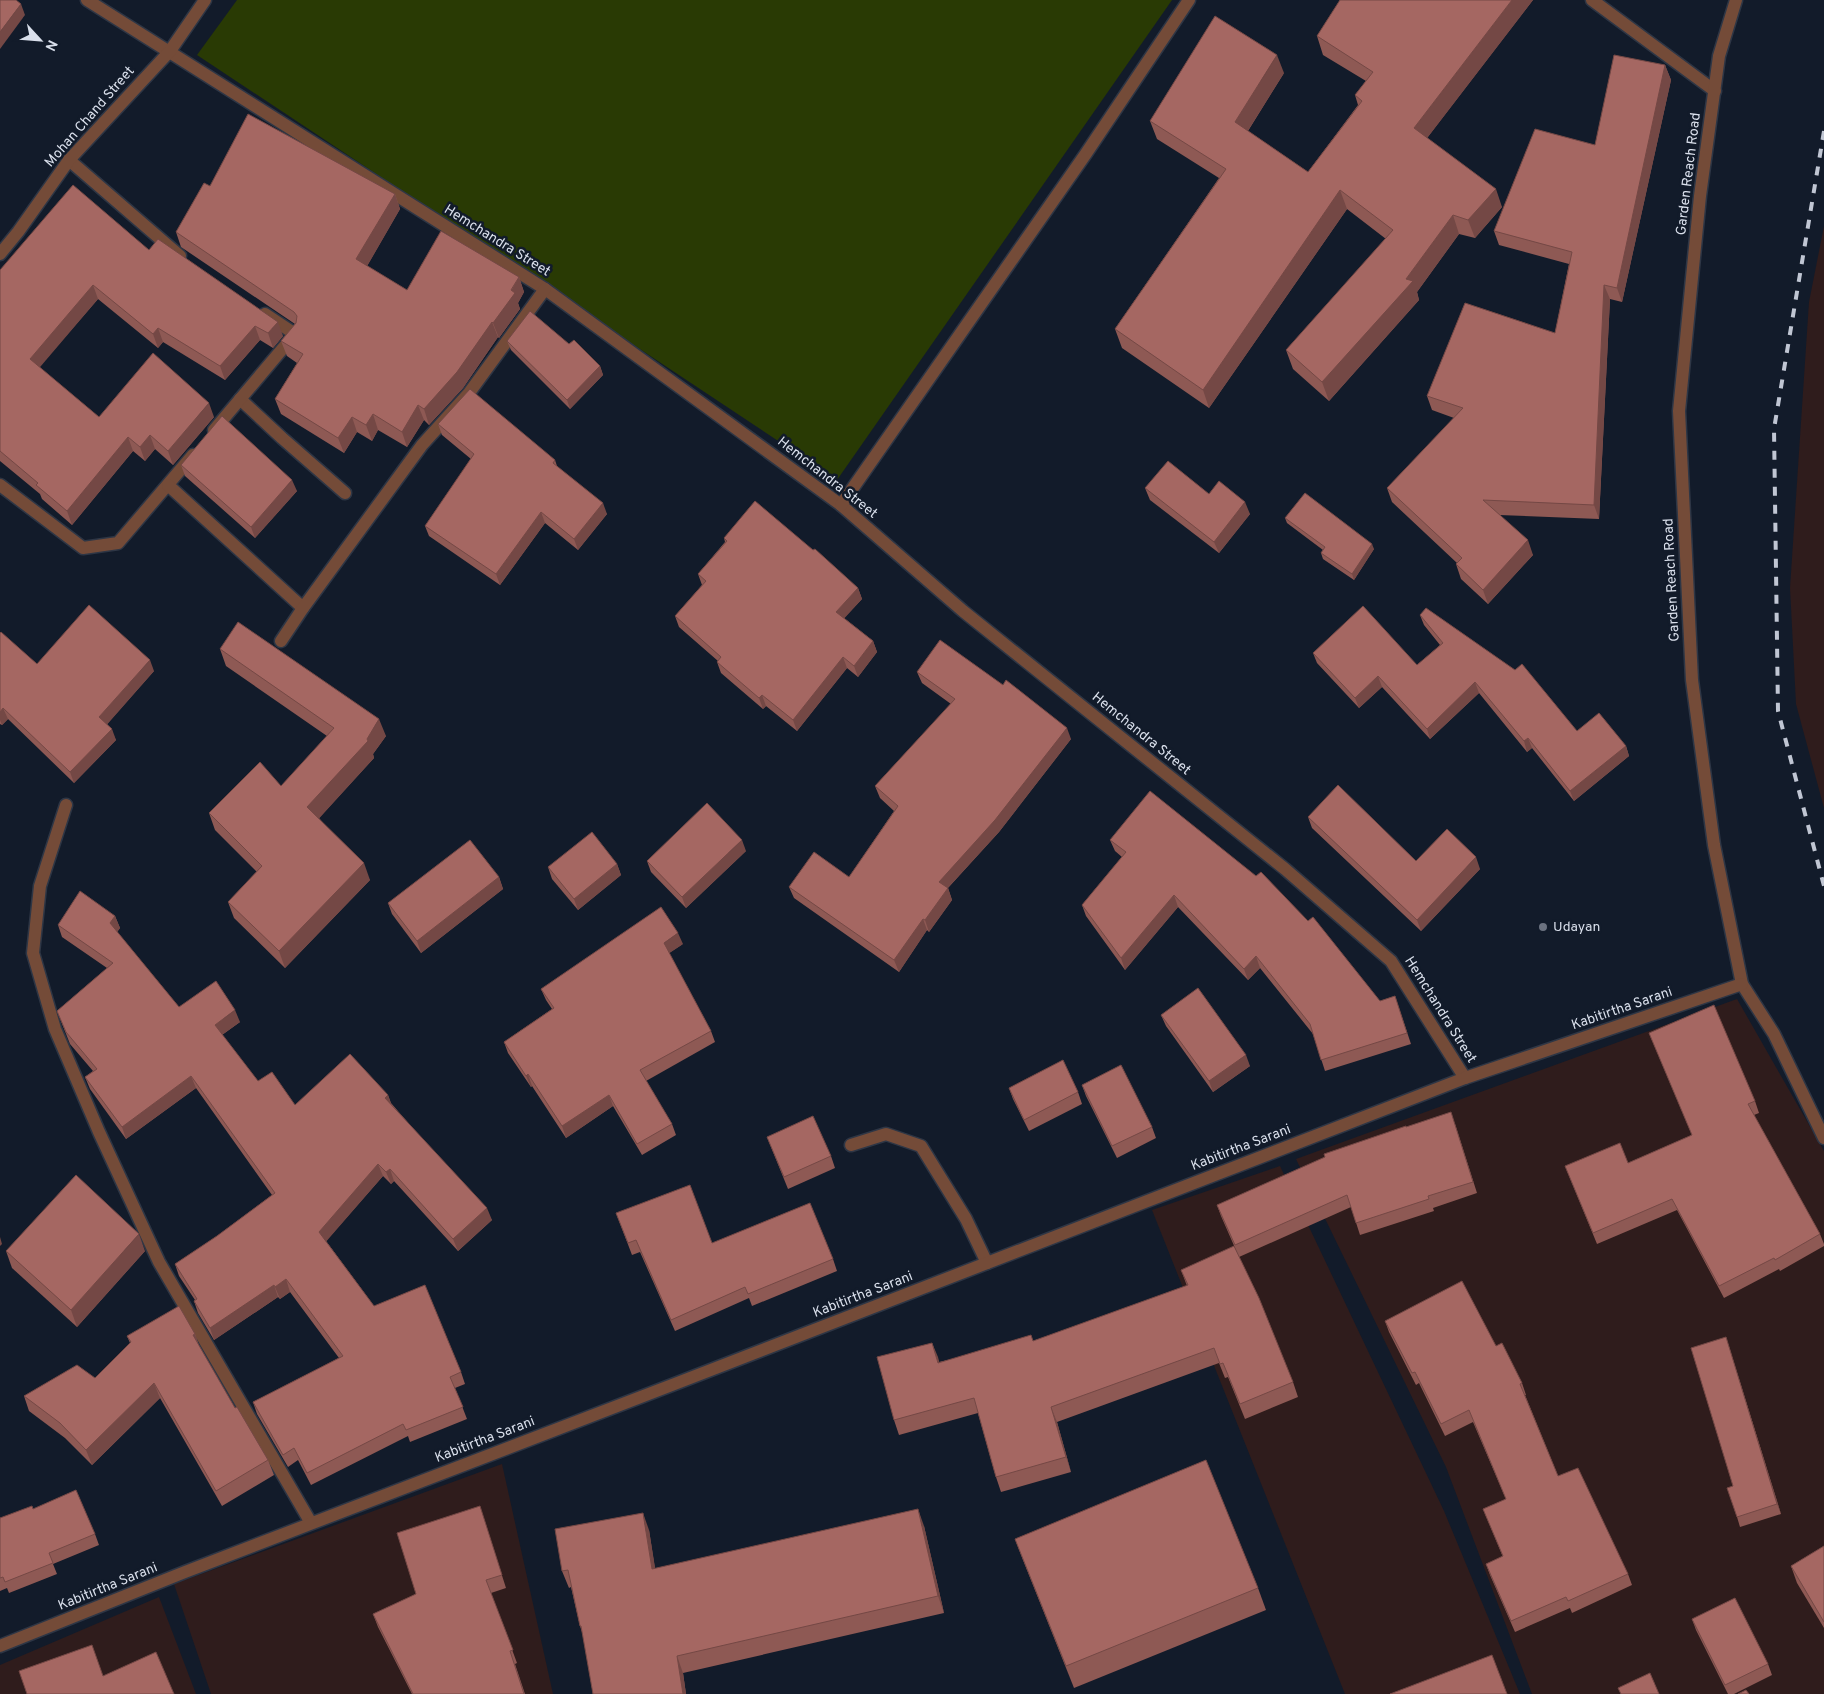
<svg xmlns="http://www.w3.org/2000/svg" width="1824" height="1694" font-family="Overpass,sans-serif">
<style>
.industrial{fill:#2f1c1c}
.green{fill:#293a04}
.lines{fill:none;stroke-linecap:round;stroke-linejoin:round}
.minor-casing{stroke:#2e3645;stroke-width:15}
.minor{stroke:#744b38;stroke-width:12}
.rail{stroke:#c0c6d3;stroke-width:4;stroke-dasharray:9 9;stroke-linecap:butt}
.wall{fill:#8e5954}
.shaded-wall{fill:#744845}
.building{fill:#a56762;stroke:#744845}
.worship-dot{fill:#6b7280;stroke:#121b2a;stroke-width:2}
.labels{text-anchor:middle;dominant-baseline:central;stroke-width:5;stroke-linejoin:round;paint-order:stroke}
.street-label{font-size:14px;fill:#d9dfeb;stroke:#121b2a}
.poi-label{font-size:14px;fill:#d9dfeb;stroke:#121b2a;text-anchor:start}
</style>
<rect width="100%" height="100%" fill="#121b2a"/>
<g class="industrial">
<polygon points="1824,226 1824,808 1796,704 1790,588 1809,302"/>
<polygon points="1737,999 1824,1151 1824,1694 1532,1694 1446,1467 1296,1159"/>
<polygon points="1280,1166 1444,1511 1520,1694 1345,1694 1152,1210"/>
<polygon points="502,1464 553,1694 211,1694 174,1584"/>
<polygon points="159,1597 196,1694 0,1694 0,1665"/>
</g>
<polygon class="green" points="237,0 1172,0 837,480 197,55"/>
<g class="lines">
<defs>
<g id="minor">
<polyline points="87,0 545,289 841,505 963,611 1285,869 1391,961 1465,1078"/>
<polyline points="1592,0 1715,91"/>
<polyline points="1736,0 1719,56 1700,196 1679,411 1692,680 1714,845 1742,984 1774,1034 1824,1138"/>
<polyline points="69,160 180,256"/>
<polyline points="0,254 18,232 69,160 170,51 205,0"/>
<polyline points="240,399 282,438 345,493"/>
<polyline points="214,430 295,334 265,314"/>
<polyline points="0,485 83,548 118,543 193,455"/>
<polyline points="168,485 303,608"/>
<polyline points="841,505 1085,155 1189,0"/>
<polyline points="281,641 303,608 422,445 469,393 545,289"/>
<polyline points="66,805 40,886 33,953 55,1029 99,1132 159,1262 311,1523"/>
<polyline points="851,1145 886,1134 921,1146 966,1219 987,1263"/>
<polyline points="0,1646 185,1572 672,1385 1465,1078 1742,984"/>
</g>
</defs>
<use href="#minor" class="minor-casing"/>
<use href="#minor" class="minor"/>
<polyline class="rail" points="1824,131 1774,429 1778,711 1824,886"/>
</g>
<g class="wall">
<polygon points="1340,0 1533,0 1427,138 1502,207 1475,238 1459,234 1417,292 1419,300 1329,401 1293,369 1286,350 1386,239 1347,209 1209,408 1122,348 1115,329 1219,178 1157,139 1150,121 1284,73 1248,131 1308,172 1358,105 1355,95 1366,81 1323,55 1317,36"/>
<polygon points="1665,65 1671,80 1622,302 1610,299 1599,519 1499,515 1533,555 1488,604 1461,579 1456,564 1457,563 1392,502 1387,488 1454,418 1432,410 1427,396 1555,333 1569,264 1499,245 1494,231 1595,145"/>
<polygon points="210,186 395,194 400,209 367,266 407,290 519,277 524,292 518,303 520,309 499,338 498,337 463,388 429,425 424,420 407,447 378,430 372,441 357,432 344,453 281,414 275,399 297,363 287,356 281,341 295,324 181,247 176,232"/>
<polygon points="149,250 283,336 273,348 260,340 225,380 163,342 158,348 98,299 39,367 99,417 214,417 173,465 155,449 145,461 133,451 72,525 42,499 40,494 0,461 0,270"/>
<polygon points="507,341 569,344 600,366 603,375 570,409 511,350"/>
<polygon points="438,424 555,460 557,466 607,514 578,550 545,523 500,585 429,536 425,526 471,459 442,435"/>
<polygon points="181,465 297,491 255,538 185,476"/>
<polygon points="1145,488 1209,494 1250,514 1219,553 1150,500"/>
<polygon points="1285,518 1374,549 1354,580 1323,559 1321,553 1323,550 1287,523"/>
<polygon points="724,538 858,588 862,599 844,618 873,641 877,652 858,677 847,668 797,731 766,706 763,709 721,673 717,662 718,661 679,627 675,616 702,585 698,574 725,542"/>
<polygon points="1420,615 1577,731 1626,746 1629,756 1574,801 1532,748 1527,752 1479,693 1430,739 1382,687 1359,708 1317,663 1313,653 1417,665 1440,645 1424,625"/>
<polygon points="0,633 37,664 154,671 107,724 116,740 74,783 8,719 2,725 0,724"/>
<polygon points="220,649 386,736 373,754 374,758 319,818 370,880 285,968 234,918 228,902 257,872 215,830 209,813 281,786 327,736 226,666"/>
<polygon points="917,672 1071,739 999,832 948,888 952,900 929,932 927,930 899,972 794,898 789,887 849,877 894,811 880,798 875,786 951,704 922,683"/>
<polygon points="1308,817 1416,861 1480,869 1421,931 1312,828"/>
<polygon points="1110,840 1380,1001 1395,996 1411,1044 1325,1071 1313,1034 1260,968 1248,980 1178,907 1125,970 1086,916 1082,905 1122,857 1115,851"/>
<polygon points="746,851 686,908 651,872 647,861"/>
<polygon points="617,864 621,875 578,910 552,879 548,867"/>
<polygon points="499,877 503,889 421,953 392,914 388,903"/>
<polygon points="115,916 120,928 117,932 179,1007 240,1022 222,1035 258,1081 295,1105 388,1095 391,1103 492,1220 458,1251 394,1181 391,1184 383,1176 326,1241 374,1306 461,1372 465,1384 455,1388 467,1419 410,1442 408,1436 311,1485 298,1460 288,1467 257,1414 253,1402 339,1358 290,1292 280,1299 278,1297 214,1340 198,1313 194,1301 195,1300 179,1276 175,1264 217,1236 272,1195 196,1088 126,1139 90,1089 85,1077 93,1071 70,1044 57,1011 107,968 62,937 58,925"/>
<polygon points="683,944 669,953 711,1031 715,1042 646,1081 672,1124 676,1135 642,1155 613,1106 566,1138 532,1086 531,1087 508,1053 504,1042 552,1009 546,1000 541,989"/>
<polygon points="1161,1015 1250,1066 1213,1092 1166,1026"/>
<polygon points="1649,1033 1755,1101 1759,1113 1754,1115 1820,1234 1824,1244 1824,1246 1780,1271 1779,1269 1724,1298 1677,1210 1597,1244 1565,1166 1628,1163 1692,1135"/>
<polygon points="1082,1085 1152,1127 1156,1138 1117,1158 1086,1096"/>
<polygon points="1009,1088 1078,1092 1082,1104 1029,1131 1013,1099"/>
<polygon points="1455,1124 1477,1193 1433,1208 1434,1211 1360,1235 1351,1207 1239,1257 1221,1216 1217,1205 1406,1127"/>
<polygon points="767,1137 831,1156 835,1168 788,1189"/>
<polygon points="616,1213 712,1243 833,1259 837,1271 752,1306 749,1298 675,1331 640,1252 632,1255"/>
<polygon points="6,1251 145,1251 77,1327 12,1268"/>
<polygon points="1181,1270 1293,1382 1298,1397 1245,1419 1228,1377 1225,1378 1219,1363 1057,1422 1071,1472 1001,1492 996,1477 978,1413 899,1435 894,1420 932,1343 939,1362 1033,1341 1187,1286"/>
<polygon points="1385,1321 1496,1346 1522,1383 1526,1395 1525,1395 1558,1476 1628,1574 1632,1585 1572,1613 1570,1608 1515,1632 1490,1575 1486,1564 1503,1557 1483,1509 1506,1499 1473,1422 1445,1436 1419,1383 1416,1385 1389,1332"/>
<polygon points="195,1334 199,1346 235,1408 268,1460 274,1475 222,1506 160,1398 92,1465 65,1438 29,1411 24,1396 95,1378 130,1343 127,1336"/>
<polygon points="1726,1337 1781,1514 1740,1527 1737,1517 1733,1486"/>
<polygon points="33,1509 95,1534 99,1545 53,1564 57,1574 9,1593 7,1588 0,1591 0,1518"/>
<polygon points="484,1519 506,1588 491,1593 517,1663 515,1664 525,1694 412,1694 378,1627 373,1614 416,1594"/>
<polygon points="924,1526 944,1613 683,1673 686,1694 593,1694 583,1635 580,1626 571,1587 569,1588 562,1571 649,1530 655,1569"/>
<polygon points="1015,1539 1258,1588 1266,1610 1074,1688 1023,1560"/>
<polygon points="1824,1546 1824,1628 1797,1583 1791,1566"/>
<polygon points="1692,1619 1768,1664 1772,1675 1734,1694 1728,1694 1696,1630"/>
</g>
<g class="shaded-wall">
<polygon points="1512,0 1533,0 1421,146 1414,128"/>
<polygon points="21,4 25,15 0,49 0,32"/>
<polygon points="1277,55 1284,73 1242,140 1235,122"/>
<polygon points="1665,65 1671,80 1622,302 1617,288"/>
<polygon points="1496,189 1502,207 1475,238 1468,220"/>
<polygon points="1340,190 1347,209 1209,408 1203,390"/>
<polygon points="395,194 400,209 362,275 356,259"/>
<polygon points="1453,215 1459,234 1417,292 1419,300 1329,401 1322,382 1406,279"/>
<polygon points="519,277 524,292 518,303 520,309 499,338 493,323"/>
<polygon points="93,285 98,299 35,373 30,359"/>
<polygon points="1604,285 1610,299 1599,519 1594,505"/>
<polygon points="278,322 283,336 273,348 268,333"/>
<polygon points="492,322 498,337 463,388 429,425 424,409"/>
<polygon points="255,326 260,340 225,380 220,366"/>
<polygon points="158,328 163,342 158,348 153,334"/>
<polygon points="600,366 603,375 570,409 567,400"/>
<polygon points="209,403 214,417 173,465 168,451"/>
<polygon points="418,405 424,420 407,447 402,432"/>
<polygon points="373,414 378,430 372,441 366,425"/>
<polygon points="352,417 357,432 344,453 338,438"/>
<polygon points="150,435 155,449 145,461 140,447"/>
<polygon points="128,437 133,451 72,525 67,511"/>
<polygon points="292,480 297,491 255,538 251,527"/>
<polygon points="1245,502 1250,514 1219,553 1214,542"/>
<polygon points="603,503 607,514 578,550 574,539"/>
<polygon points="541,512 545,523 500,585 496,574"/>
<polygon points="1528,540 1533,555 1488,604 1483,590"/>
<polygon points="1372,544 1374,549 1354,580 1352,574"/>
<polygon points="858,588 862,599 840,623 836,612"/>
<polygon points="873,641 877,652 858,677 854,666"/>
<polygon points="843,657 847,668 797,731 793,720"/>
<polygon points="150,660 154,671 104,728 99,717"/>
<polygon points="1378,676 1382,687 1359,708 1355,698"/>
<polygon points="1475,682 1479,693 1430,739 1427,729"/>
<polygon points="762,695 766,706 763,709 759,698"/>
<polygon points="3,708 8,719 2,725 0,720 0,712"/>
<polygon points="379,719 386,736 373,754 374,758 314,824 307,807 367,739"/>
<polygon points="1067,728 1071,739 999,832 943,893 939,882"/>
<polygon points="112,729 116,740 74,783 70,772"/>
<polygon points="1528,738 1532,748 1527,752 1524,741"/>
<polygon points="1626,746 1629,756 1574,801 1570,791"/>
<polygon points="742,840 746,851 686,908 682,897"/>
<polygon points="1476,857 1480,869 1421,931 1417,920"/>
<polygon points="364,863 370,880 285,968 279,951"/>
<polygon points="617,864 621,875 578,910 574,899"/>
<polygon points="499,877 503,889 421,953 417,941"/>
<polygon points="948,888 952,900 929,932 925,920"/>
<polygon points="1174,895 1178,907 1125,970 1121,958"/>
<polygon points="115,916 120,928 115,935 110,923"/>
<polygon points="923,919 927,930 899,972 894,960"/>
<polygon points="678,933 683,944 668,954 664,943"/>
<polygon points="1256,956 1260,968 1248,980 1244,969"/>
<polygon points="235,1010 240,1022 219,1037 215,1025"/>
<polygon points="1246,1055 1250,1066 1213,1092 1209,1081"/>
<polygon points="528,1074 532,1086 531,1087 526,1076"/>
<polygon points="191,1076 196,1088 126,1139 122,1127"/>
<polygon points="388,1095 392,1107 385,1098"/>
<polygon points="609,1095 613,1106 566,1138 562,1126"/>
<polygon points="378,1164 383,1176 324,1244 319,1232"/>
<polygon points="390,1169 394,1181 391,1184 386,1172"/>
<polygon points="487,1208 492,1220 458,1251 453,1239"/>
<polygon points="139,1234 145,1251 77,1327 71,1310"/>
<polygon points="0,1237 2,1244 0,1246"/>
<polygon points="286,1279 290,1292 280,1299 275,1287"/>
<polygon points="274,1285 278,1297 214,1340 210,1328"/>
<polygon points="195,1334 200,1349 193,1335"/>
<polygon points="1726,1337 1729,1347 1781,1514 1777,1504"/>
<polygon points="932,1343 938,1357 943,1377 938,1363"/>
<polygon points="154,1383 160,1398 92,1465 86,1450"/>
<polygon points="1051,1407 1057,1422 1071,1472 1066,1457"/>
<polygon points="918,1509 924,1526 944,1613 938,1596"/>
<polygon points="643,1513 649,1530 658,1586 652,1569"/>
<polygon points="677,1656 683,1673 686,1694 683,1694"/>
</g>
<g class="building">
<polygon points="0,0 16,0 21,4 0,32"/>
<polygon points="1340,0 1512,0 1414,128 1496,189 1468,220 1453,215 1406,279 1413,281 1322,382 1286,350 1393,230 1340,190 1203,390 1115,329 1226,169 1150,121 1215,16 1277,55 1235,122 1308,172 1362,101 1355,95 1373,72 1317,36"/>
<polygon points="1614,55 1665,65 1617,288 1604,285 1594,505 1483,500 1528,540 1483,590 1456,564 1462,558 1387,488 1463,408 1427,396 1465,303 1555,333 1572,252 1494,231 1535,129 1595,145"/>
<polygon points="248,114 395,194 356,259 407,290 441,231 519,277 511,290 515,293 493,323 492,322 457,372 424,409 418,405 402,432 373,414 366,425 352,417 338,438 275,399 303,354 281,341 296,323 297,316 294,312 176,232 204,183 210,186"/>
<polygon points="73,185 149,250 158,239 278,322 268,333 255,326 220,366 158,328 153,334 93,285 30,359 99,417 153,353 209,403 168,451 150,435 140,447 128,437 67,511 36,485 38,483 0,451 0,270"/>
<polygon points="530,311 569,344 574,340 600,366 567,400 507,341"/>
<polygon points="470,389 555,460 553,463 603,503 574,539 541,512 496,574 425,526 474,454 438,424"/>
<polygon points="222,416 292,480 251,527 181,465"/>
<polygon points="1168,461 1209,494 1219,481 1245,502 1214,542 1145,488"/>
<polygon points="1305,493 1372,544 1352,574 1321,553 1325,547 1285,518"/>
<polygon points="755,501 813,550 815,549 858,588 836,612 873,641 854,666 843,657 793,720 762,695 759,698 717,662 721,657 675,616 706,581 698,574 727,541 724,538"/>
<polygon points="89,605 150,660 99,717 112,729 70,772 3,708 0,712 0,633 1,632 37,664"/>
<polygon points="1363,606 1417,665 1443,643 1420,615 1426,608 1515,670 1522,664 1577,731 1599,713 1626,746 1570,791 1528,738 1524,741 1475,682 1427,729 1378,676 1355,698 1313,653"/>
<polygon points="238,622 379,719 367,739 368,741 307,807 364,863 279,951 228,902 262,866 209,813 260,762 281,786 334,728 220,649"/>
<polygon points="940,640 1003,685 1006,680 1067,728 995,820 939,882 948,888 925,920 923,919 894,960 789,887 814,852 849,877 898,806 875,786 955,699 917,672"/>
<polygon points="1338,785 1416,861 1447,829 1476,857 1417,920 1308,817"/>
<polygon points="1150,791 1256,876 1261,872 1308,921 1313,917 1380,1001 1395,996 1407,1033 1321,1060 1310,1024 1256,956 1244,969 1174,895 1121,958 1082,905 1126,852 1110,840"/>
<polygon points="707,803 742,840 682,897 647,861"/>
<polygon points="592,832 617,864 574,899 548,867"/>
<polygon points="470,840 499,877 417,941 388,903"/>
<polygon points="80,891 115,916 110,923 179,1007 216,981 235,1010 215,1025 258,1081 272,1072 295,1105 350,1054 388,1095 385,1098 487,1208 453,1239 390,1169 386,1172 378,1164 319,1232 374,1306 425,1285 461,1372 450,1377 463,1407 406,1430 403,1424 307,1473 294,1448 283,1455 253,1402 343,1356 286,1279 275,1287 274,1285 210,1328 194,1301 197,1299 175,1264 217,1236 275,1193 191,1076 122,1127 85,1077 97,1069 66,1032 57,1011 113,963 58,925"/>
<polygon points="661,907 678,933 664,943 711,1031 640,1070 672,1124 637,1144 609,1095 562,1126 528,1074 526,1076 504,1042 554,1008 541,989"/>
<polygon points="1198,988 1246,1055 1209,1081 1161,1015"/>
<polygon points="1714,1005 1755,1101 1748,1104 1820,1234 1775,1260 1774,1258 1719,1286 1672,1199 1593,1233 1565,1166 1620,1143 1628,1163 1692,1135 1649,1033"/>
<polygon points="1063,1060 1078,1092 1024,1120 1009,1088"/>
<polygon points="1121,1065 1152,1127 1112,1146 1082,1085"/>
<polygon points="1451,1112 1473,1182 1428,1196 1429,1199 1356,1223 1347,1195 1235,1245 1217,1205 1325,1157 1324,1154 1406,1126 1406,1127"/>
<polygon points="813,1116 831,1156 784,1177 767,1137"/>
<polygon points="76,1175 139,1234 71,1310 6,1251"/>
<polygon points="690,1185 712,1243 810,1203 833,1259 748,1294 745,1287 671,1320 636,1240 628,1243 616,1213"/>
<polygon points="1234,1246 1259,1298 1293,1382 1240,1404 1223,1363 1220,1364 1214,1348 1051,1407 1066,1457 996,1477 974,1398 894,1420 877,1357 932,1343 938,1363 1031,1335 1033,1341 1188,1285 1181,1270"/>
<polygon points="1462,1281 1496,1346 1502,1343 1522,1383 1520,1384 1558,1476 1578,1468 1628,1574 1568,1601 1566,1597 1511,1621 1486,1564 1503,1556 1483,1509 1506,1499 1469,1410 1441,1424 1415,1372 1412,1373 1385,1321"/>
<polygon points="179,1306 195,1334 193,1335 235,1408 237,1407 268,1460 216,1491 154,1383 86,1450 60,1423 24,1396 77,1365 95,1378 131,1342 127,1336"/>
<polygon points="1726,1337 1777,1504 1737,1517 1727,1488 1733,1486 1691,1348"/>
<polygon points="1206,1460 1258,1588 1066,1666 1015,1539"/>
<polygon points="76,1490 95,1534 49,1553 53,1563 5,1582 3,1577 0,1578 0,1518 32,1506 33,1509"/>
<polygon points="480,1506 502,1575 486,1580 513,1650 510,1651 524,1694 413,1694 373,1614 416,1594 397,1533"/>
<polygon points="918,1509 938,1596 677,1656 683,1694 593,1694 581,1626 580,1626 568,1570 562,1571 555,1529 643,1513 652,1569"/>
<polygon points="1824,1546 1824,1622 1791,1566"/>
<polygon points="1735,1598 1768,1664 1725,1685 1692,1619"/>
<polygon points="92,1645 103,1676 156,1652 174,1694 27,1694 19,1671"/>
<polygon points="1492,1655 1507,1694 1390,1694"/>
<polygon points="1650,1673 1659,1694 1621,1694 1618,1688"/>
<polygon points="1746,1690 1749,1694 1738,1694"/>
</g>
<circle class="worship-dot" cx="1543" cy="927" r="5"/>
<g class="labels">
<g class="street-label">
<text transform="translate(90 117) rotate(-49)">Mohan Chand Street</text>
<text transform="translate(1689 174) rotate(-83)">Garden Reach Road</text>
<text transform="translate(497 241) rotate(32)">Hemchandra Street</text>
<text transform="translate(827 478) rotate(38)">Hemchandra Street</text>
<text transform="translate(1672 580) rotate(-93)">Garden Reach Road</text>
<text transform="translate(1141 734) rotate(39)">Hemchandra Street</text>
<text transform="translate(1622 1009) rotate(-19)">Kabitirtha Sarani</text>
<text transform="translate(1440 1010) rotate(58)">Hemchandra Street</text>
<text transform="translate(1241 1148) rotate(-21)">Kabitirtha Sarani</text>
<text transform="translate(863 1295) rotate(-21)">Kabitirtha Sarani</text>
<text transform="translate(485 1440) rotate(-21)">Kabitirtha Sarani</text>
<text transform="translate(108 1587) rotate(-22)">Kabitirtha Sarani</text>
</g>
<g class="poi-label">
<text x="1553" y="927">Udayan</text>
</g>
</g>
<g transform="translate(40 40) rotate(116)" stroke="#121b2a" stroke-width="4" paint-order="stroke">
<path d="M0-4L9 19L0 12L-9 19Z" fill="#d9dfeb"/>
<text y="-8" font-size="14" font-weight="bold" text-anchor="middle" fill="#d9dfeb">N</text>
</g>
</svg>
